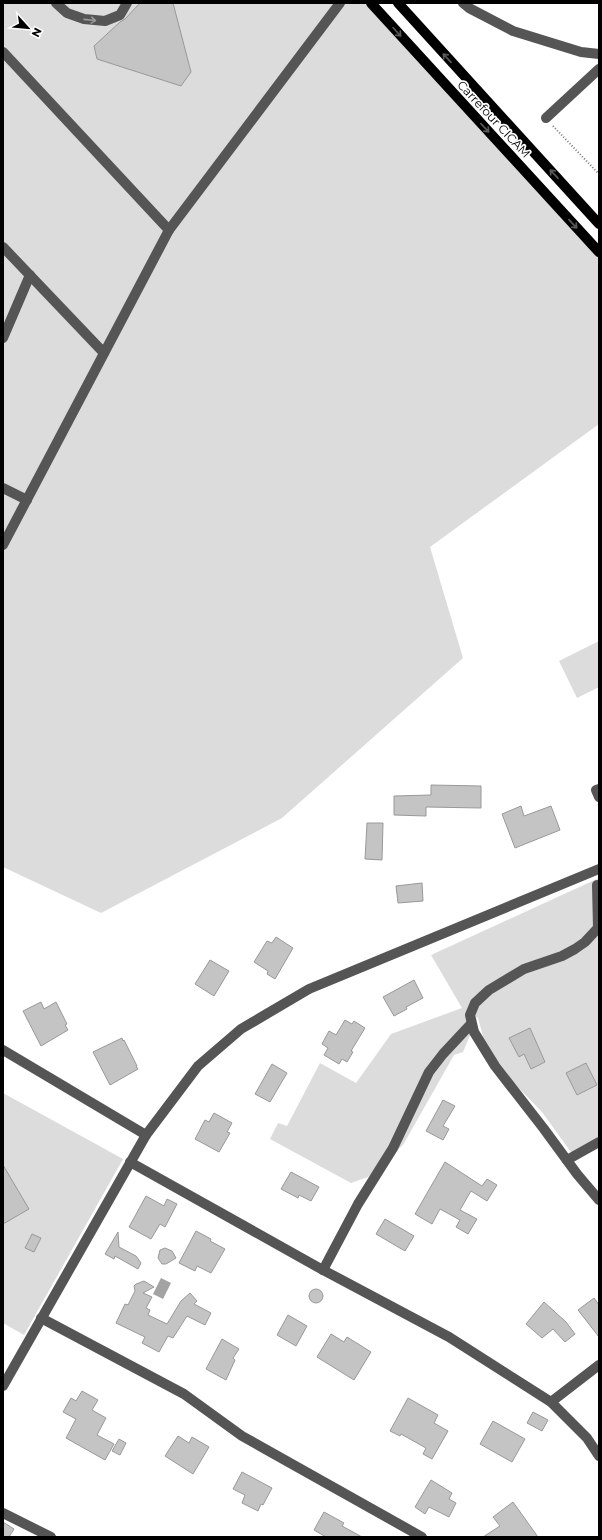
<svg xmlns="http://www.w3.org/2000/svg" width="602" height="1540" font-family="Montserrat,sans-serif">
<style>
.green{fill:#dcdcdc}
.water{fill:#a3a3a3}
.building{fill:#c4c4c4;stroke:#999}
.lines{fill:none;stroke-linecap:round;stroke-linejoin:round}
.path{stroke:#777;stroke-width:2;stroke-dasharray:1 2;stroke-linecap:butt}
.minor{stroke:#555;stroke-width:10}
.major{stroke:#000;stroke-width:10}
.oneway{stroke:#999}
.oneway2{stroke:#595959}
.labels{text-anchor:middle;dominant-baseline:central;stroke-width:3.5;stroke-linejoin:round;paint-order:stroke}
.street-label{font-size:12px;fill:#000;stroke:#fff}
</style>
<rect width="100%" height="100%" fill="#fff"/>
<g class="green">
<polygon points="3,3 377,3 599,245 599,424 430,547 463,658 282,818 101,913 3,867"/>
<polygon points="599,641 599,687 577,698 559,661"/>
<polygon points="599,878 599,1142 573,1155 542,1112 505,1074 484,1040 478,1018 474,1016 477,1019 463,1052 454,1055 403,1145 368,1177 351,1183 270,1139 278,1123 287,1126 320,1063 356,1083 391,1034 462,1008 431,955"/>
<polygon points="3,1093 123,1159 24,1335 3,1323"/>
</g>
<polygon class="water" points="161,1278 171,1283 163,1299 153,1294"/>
<g class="building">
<polygon points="140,3 173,3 191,72 181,86 97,59 94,46 120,22 125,19"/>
<polygon points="431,785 481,786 481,808 426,807 426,816 394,815 394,796 431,795"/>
<polygon points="521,806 524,816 551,806 560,830 515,848 502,814"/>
<polygon points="367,823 383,823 382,860 365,859"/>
<polygon points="422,883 423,901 398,903 396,886"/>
<polygon points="276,937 293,948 275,979 267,974 268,971 254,962 267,941 272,943"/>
<polygon points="210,960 229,971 214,996 195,984"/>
<polygon points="414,980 423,998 406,1007 407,1009 394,1016 383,997"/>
<polygon points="41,1002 44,1009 56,1002 67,1024 65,1025 68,1030 41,1046 23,1011"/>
<polygon points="345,1020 352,1024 354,1021 365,1028 351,1051 353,1052 347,1062 342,1059 339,1064 324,1055 328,1048 322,1044 329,1031 336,1035"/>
<polygon points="530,1028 545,1062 531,1069 524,1054 519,1057 509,1038"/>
<polygon points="122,1038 123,1041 124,1040 137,1066 136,1066 138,1069 110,1085 93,1052"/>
<polygon points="586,1063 597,1085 577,1095 566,1073"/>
<polygon points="272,1064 287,1073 270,1102 255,1094"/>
<polygon points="443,1100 455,1106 443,1126 449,1129 443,1140 426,1131"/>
<polygon points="214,1113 232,1123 227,1132 230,1133 219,1152 195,1139 205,1120 209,1122"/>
<polygon points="445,1162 482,1186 487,1179 497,1185 487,1201 471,1191 460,1210 477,1219 468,1234 456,1227 460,1220 440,1209 432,1224 415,1214"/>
<polygon points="3,1165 29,1209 3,1224"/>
<polygon points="291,1172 319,1187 311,1201 299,1195 298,1198 281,1189"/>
<polygon points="146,1196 164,1206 167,1199 177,1204 165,1227 160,1224 151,1239 129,1227"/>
<polygon points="385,1219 414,1236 405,1251 376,1234"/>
<polygon points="196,1231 211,1239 210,1241 225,1249 211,1273 197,1266 195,1271 179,1263"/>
<polygon points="118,1232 119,1247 136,1256 141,1263 138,1269 115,1256 114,1259 105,1254"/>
<polygon points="32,1234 41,1238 34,1252 25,1248"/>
<polygon points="165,1248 172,1251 176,1258 166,1264 162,1264 158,1258 160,1250"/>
<polygon points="144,1281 154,1287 143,1293 152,1297 146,1308 150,1310 148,1315 167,1324 181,1301 190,1293 197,1301 194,1304 211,1313 205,1325 187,1316 173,1338 168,1336 159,1352 142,1343 145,1337 116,1323 125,1304 128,1305 135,1291 134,1286 136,1284"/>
<circle cx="316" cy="1296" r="7"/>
<polygon points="594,1298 599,1305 599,1337 578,1310"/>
<polygon points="544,1302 566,1322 575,1334 565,1342 553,1329 542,1338 526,1324"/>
<polygon points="288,1315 307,1326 296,1346 277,1335"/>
<polygon points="331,1334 344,1342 347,1337 371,1352 354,1380 317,1357"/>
<polygon points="222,1339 239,1349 233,1358 235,1360 226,1380 206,1369"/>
<polygon points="82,1391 98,1400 92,1410 106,1418 97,1435 114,1444 105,1460 66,1438 76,1419 63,1412 71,1398 76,1401"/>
<polygon points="408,1398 438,1415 434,1423 448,1431 432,1459 423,1454 426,1448 401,1434 400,1436 390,1431"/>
<polygon points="533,1412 548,1420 542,1431 527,1423"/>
<polygon points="493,1421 525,1439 512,1462 480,1444"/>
<polygon points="178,1436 189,1443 192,1437 209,1447 193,1474 165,1456"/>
<polygon points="119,1439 126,1443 120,1455 112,1451"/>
<polygon points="242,1472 272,1488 263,1505 261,1504 258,1511 242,1503 245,1495 233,1489"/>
<polygon points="431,1480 452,1493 449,1499 456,1503 449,1517 429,1507 425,1514 415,1507"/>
<polygon points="513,1502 538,1537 483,1537 500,1526 493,1517"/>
<polygon points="324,1512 344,1523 342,1526 362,1537 326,1537 314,1530"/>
<polygon points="3,1522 14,1529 9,1537 3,1537"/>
</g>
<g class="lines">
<polyline class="path" points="553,126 599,174"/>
<g class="minor">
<polyline points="56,3 67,13 84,19 105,21 120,15 127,3"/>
<polyline points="463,3 469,8 513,31 581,52 599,54"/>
<polyline points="3,52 169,230"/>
<polyline points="546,118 599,69"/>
<polyline points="3,247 104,353"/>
<polyline points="3,338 30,275"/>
<polyline points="3,488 27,500"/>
<polyline points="3,545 169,230 340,3"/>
<polyline points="599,789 596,790 599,797"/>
<polyline points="597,885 598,928 585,942 575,949 562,956 524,969 489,990 475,1003 470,1015 474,1032 495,1066 544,1129 577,1174 599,1200"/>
<polyline points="3,1050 146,1135"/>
<polyline points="567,1160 599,1142"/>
<polyline points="130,1162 323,1270 449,1337 551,1402 587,1438 599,1456"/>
<polyline points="323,1270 358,1204 393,1148 429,1072 443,1054 471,1024"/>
<polyline points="41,1318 184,1394 242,1436 422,1537"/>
<polyline points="3,1386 146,1135 198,1066 241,1029 309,989 599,869"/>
<polyline points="551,1402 599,1365"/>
<polyline points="3,1513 51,1537"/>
</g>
<g class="major">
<polyline points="371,3 599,252"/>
<polyline points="398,3 599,224"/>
</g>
</g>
<defs><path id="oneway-shaft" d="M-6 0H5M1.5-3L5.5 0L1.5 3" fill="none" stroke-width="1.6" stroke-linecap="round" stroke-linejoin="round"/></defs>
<use class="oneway" href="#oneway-shaft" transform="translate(90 20) rotate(6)"/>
<g class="oneway2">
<use href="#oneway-shaft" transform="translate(397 32) rotate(48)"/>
<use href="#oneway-shaft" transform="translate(447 58) rotate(-133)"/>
<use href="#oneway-shaft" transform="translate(485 128) rotate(47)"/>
<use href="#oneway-shaft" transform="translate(554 174) rotate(-133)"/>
<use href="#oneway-shaft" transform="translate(573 224) rotate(47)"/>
</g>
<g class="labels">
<g class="street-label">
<text transform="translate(494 119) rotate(47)">Carrefour CICAM</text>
</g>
</g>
<rect width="602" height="1540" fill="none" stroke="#000000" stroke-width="8"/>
<g transform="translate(28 28) rotate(117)" stroke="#ffffff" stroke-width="3" paint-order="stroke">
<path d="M0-3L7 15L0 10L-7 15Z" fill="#000000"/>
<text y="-6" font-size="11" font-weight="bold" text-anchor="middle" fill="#000000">N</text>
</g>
</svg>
